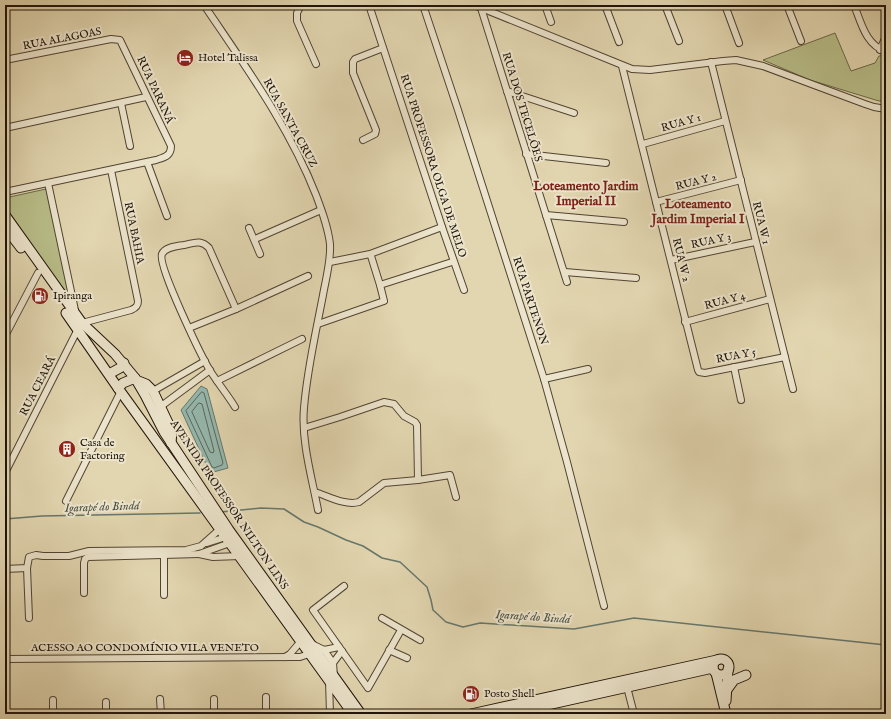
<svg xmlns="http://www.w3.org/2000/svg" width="891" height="719" font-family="'IM FELL English',serif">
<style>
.green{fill:#b8bd88;stroke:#6c6848}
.water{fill:#95b9af;stroke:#66776d}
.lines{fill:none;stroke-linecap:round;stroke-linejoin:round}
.shore{stroke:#5a665c;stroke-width:1}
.stream{stroke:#66776d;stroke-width:1.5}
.street-casing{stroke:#504433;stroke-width:8}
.secondary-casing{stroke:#1f1409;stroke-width:11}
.street{stroke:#ece4cc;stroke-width:6}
.secondary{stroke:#ece4cc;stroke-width:9}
.labels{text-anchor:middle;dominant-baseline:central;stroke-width:4;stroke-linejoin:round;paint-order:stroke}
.street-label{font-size:11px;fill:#1f1409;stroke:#ece4cc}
.poi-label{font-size:11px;fill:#1f1409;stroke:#ece4cc;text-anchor:start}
.water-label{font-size:12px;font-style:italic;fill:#484e43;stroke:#ece4cc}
.quarter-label{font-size:13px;font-weight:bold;fill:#7a1f14;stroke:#ece4cc}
</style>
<rect width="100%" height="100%" fill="#e2d6b0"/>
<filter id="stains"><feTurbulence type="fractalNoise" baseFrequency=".005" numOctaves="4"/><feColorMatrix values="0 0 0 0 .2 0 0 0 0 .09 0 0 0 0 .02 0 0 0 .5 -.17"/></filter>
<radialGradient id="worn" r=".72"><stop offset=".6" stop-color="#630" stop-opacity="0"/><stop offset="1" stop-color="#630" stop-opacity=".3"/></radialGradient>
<g class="green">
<polygon points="835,33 851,71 875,63 879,56 886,55 886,101 879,101 810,80 763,60"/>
<polygon points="46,189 75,313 5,213 5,198"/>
</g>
<polygon class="water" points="201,386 207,389 228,468 210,473 181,410"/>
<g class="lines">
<g class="shore">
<polygon points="202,392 204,393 223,463 222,465 214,468 212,467 186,411"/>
<polygon points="199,403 202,404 214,451 213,453 210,452 192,412"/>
</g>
<g class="stream">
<polyline points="221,512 261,508 284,509 304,522 318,527 346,540 363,546 382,558 400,562 427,587 431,600 433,610 446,622 463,627 480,623 574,629 634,618 886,645"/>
<polyline points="5,519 42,516 200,513"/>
</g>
<defs>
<g id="street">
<path d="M204,5C245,66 289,126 316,195C322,211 328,227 330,244C331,261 326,278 323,295C316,332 307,370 304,408C301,441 312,478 318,510"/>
<polyline points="301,5 297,13 297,21 316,64"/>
<polyline points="369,5 442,227 464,290"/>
<polyline points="423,5 458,110 544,379 567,462 604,606"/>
<polyline points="474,5 632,69 650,70 723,61 736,60 763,66 865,104 874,107 886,109"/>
<polyline points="545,5 551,22"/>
<polyline points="605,5 619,42"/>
<polyline points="665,5 679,41"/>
<polyline points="725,5 739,43"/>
<polyline points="787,5 801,41"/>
<path d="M854,5C861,22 866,46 886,51"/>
<polyline points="481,8 567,282"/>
<polyline points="880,50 886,36"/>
<path d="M5,60L111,39L120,40L171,146C171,156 165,157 156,160L5,192"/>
<polyline points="711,62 793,389"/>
<polyline points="622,66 698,370 699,372 705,373 785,357"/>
<polyline points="507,91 574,113"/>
<polyline points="121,103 130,146"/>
<polyline points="5,128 146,97"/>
<polyline points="363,140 375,134 376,130 353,73 353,62 355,59 383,48"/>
<polyline points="643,144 725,121"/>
<polyline points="526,154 606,163"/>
<polyline points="147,162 167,216"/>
<polyline points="48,183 75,310"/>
<polyline points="656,202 741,180"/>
<polyline points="546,215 624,222"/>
<polyline points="249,228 260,254"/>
<polyline points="255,239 321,210"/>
<polyline points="371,256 380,285"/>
<polyline points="671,260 755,242"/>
<polyline points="330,262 370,254 442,227"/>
<polyline points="565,272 636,278"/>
<polyline points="685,322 770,299"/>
<path d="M82,323L131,310C136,308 138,306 138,301L111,170"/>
<polyline points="318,324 384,301 380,285 452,262"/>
<polyline points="189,328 236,309 308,276"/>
<polyline points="5,336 38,273"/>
<polyline points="734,367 741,400"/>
<polyline points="544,379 588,369"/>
<polyline points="217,381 302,339"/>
<polyline points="153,391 205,361"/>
<polyline points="160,407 210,370"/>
<path d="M235,407C227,394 217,382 209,369C201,355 157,265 162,254C165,247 177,246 184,245C194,243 201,239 209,248L236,309"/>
<polyline points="304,428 340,417 384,402 394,404 404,416 415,422 417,425 418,480"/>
<polyline points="5,473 78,329"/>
<path d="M315,492C328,496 345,506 359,502L384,483L418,480L450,475L456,497"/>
<polyline points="66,501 121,391"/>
<polyline points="207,543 226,537"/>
<polyline points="199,554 213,557 240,556"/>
<polyline points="164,556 164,595"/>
<polyline points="27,568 29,618"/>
<polyline points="5,569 27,568 29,557 36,555 43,556 69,556 89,551 186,550 201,546 220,529"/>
<polyline points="344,586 313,610 368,688 401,630"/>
<polyline points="84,593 84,563 85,559 88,557 199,554 230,543"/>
<polyline points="382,618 420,640"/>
<polyline points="312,644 324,650 339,647"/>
<polyline points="324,650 333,663"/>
<polyline points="389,650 407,658"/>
<polyline points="285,657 290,654 301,641"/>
<polyline points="5,659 293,657 300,657 309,654"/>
<polyline points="334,676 333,663 342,651"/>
<polyline points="329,681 330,714"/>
<polyline points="627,687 634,714"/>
<polyline points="266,697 266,714"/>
<polyline points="160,699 161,714"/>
<polyline points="214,699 214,714"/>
<polyline points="53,700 53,714"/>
<polyline points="106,702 106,714"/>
<polyline points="543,706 545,714"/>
</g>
<g id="secondary">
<polyline points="5,215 82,323 115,354 135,378 145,395 164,432 229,530 361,714"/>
<polyline points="5,227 21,248"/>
<polyline points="66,313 118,388 353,714"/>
<polyline points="109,374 120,368 124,363"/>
<polyline points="136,380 146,384 153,391 172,431 171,443"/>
<polyline points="118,388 123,383 135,378"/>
<circle cx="721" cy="667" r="8"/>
<polyline points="716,673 726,714"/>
<polyline points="726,691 734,680 746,675"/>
<polyline points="726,701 728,669"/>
<polyline points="471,714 717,660"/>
<polyline points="507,714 713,668"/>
</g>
</defs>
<use href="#street" class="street-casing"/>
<use href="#secondary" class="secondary-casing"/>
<use href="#street" class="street"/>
<use href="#secondary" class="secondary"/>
</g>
<defs>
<symbol id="hotel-disc" viewBox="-11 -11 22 22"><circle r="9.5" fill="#8f2418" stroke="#ece4cc"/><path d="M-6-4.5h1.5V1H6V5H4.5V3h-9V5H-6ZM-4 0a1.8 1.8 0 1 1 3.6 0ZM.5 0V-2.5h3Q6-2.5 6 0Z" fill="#fff"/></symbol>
<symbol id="fuel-disc" viewBox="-11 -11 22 22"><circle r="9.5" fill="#8f2418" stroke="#ece4cc"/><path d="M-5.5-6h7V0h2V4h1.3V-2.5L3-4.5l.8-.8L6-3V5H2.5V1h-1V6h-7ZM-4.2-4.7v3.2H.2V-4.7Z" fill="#fff"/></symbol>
<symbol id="building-disc" viewBox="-11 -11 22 22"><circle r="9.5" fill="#8f2418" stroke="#ece4cc"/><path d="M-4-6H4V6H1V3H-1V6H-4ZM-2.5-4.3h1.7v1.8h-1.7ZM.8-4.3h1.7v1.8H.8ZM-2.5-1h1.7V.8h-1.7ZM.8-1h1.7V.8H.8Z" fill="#fff"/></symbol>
</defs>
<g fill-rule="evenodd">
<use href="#hotel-disc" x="175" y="48" width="20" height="20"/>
<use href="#fuel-disc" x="30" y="286" width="20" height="20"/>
<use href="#building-disc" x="57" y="439" width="20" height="20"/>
<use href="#fuel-disc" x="461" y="684" width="20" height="20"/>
</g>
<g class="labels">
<g class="street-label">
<text transform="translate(62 39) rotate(-11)">RUA ALAGOAS</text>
<text transform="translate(155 90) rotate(65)">RUA PARANÁ</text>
<text transform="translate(522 107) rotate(73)">RUA DOS TECELÕES</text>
<text transform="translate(290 123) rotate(61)">RUA SANTA CRUZ</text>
<text transform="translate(681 123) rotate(-16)">RUA Y 1</text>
<text transform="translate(433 166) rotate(72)">RUA PROFESSORA OLGA DE MELO</text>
<text transform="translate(696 182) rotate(-14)">RUA Y 2</text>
<text transform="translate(761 223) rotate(76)">RUA W 1</text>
<text transform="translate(134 233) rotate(78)">RUA BAHIA</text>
<text transform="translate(711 241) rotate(-12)">RUA Y 3</text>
<text transform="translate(681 260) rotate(76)">RUA W 2</text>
<text transform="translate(530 301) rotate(72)">RUA PARTENON</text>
<text transform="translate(725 301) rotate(-15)">RUA Y 4</text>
<text transform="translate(736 356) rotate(-11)">RUA Y 5</text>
<text transform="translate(38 386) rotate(-63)">RUA CEARÁ</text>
<text transform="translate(229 505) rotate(56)">AVENIDA PROFESSOR NILTON LINS</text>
<text x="145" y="648">ACESSO AO CONDOMÍNIO VILA VENETO</text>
</g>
<g class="poi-label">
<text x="198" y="58">Hotel Talissa</text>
<text x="53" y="296">Ipiranga</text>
<text x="80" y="443">Casa de<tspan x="80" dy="13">Factoring</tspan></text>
<text x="484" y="694">Posto Shell</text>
</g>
<g class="water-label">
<text transform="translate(102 507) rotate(-2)">Igarapé do Bindá</text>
<text transform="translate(533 617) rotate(4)">Igarapé do Bindá</text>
</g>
<g class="quarter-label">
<text x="586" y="186">Loteamento Jardim<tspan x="586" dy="15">Imperial II</tspan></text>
<text x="698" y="204">Loteamento<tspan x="698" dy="15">Jardim Imperial I</tspan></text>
</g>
</g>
<rect width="891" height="719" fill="none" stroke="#e2d6b0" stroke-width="20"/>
<rect x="6" y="6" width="879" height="707" fill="none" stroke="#1f1409" stroke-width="2"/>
<rect x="10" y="10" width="871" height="699" fill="none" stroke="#1f1409"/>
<rect width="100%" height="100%" filter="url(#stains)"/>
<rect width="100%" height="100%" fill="url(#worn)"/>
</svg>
